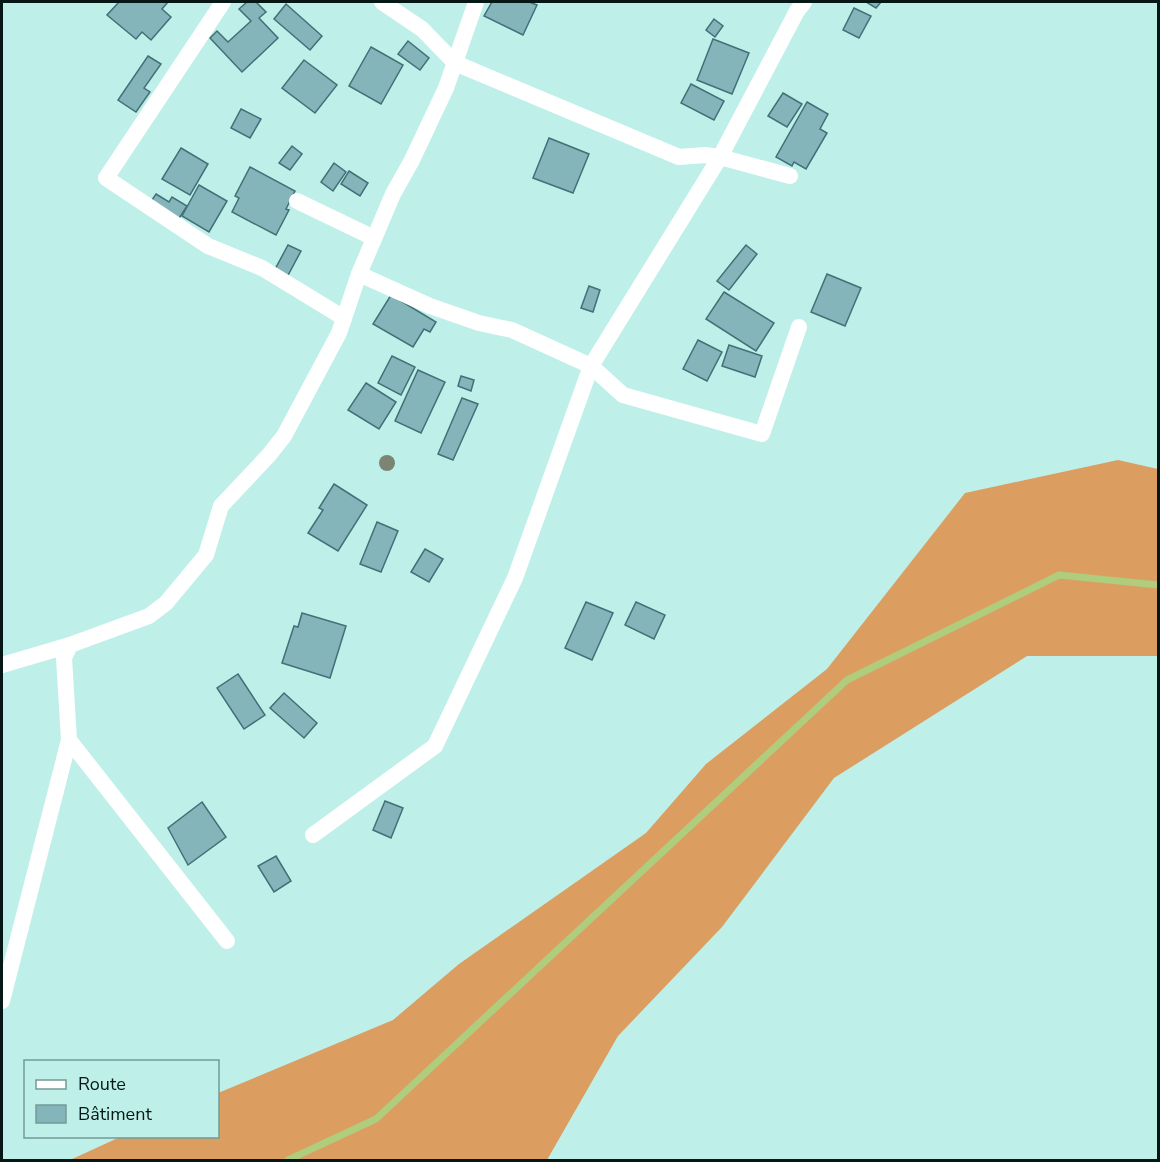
<svg xmlns="http://www.w3.org/2000/svg" width="1160" height="1162" font-family="'Nunito Sans',sans-serif">
<style>
.forest{fill:#db9d60}
.lines{fill:none;stroke-linecap:round;stroke-linejoin:round}
.stream{stroke:#b0cc7d;stroke-width:7}
.building{fill:#84b5bb;stroke:#417176;stroke-width:1.5}
.minor{stroke:#fff;stroke-width:16}
.tree{fill:#7c8473}
</style>
<rect width="100%" height="100%" fill="#bef0e9"/>
<polygon class="forest" points="1118,460 1158,469 1158,656 1027,656 834,778 722,927 618,1036 547,1160 70,1160 120,1137 218,1136 218,1093 393,1020 459,964 646,833 706,764 827,669 965,493"/>
<g class="lines">
<polyline class="stream" points="288,1160 376,1119 847,680 1059,575 1158,585"/>
</g>
<g class="building">
<polygon points="119,2 168,2 162,9 171,17 151,40 142,32 136,39 107,15"/>
<polygon points="247,2 256,2 266,12 259,18 278,38 242,72 210,38 217,31 228,42 251,21 239,9"/>
<polygon points="492,2 529,2 537,5 523,35 484,16"/>
<polygon points="866,2 881,2 876,8"/>
<polygon points="286,4 322,36 310,50 274,19"/>
<polygon points="854,8 871,16 859,38 843,30"/>
<polygon points="714,19 723,26 715,37 706,30"/>
<polygon points="713,39 749,53 732,94 697,80"/>
<polygon points="408,41 429,58 420,70 398,54"/>
<polygon points="371,47 403,65 381,104 349,86"/>
<polygon points="148,56 161,64 144,88 150,92 136,112 118,100"/>
<polygon points="304,60 337,85 315,113 282,88"/>
<polygon points="691,84 724,101 714,120 681,103"/>
<polygon points="783,93 802,104 787,127 768,116"/>
<polygon points="807,102 828,114 820,129 827,133 806,169 794,162 792,166 776,157"/>
<polygon points="241,109 261,119 250,138 231,128"/>
<polygon points="549,138 589,154 573,193 533,178"/>
<polygon points="292,146 302,154 290,170 279,163"/>
<polygon points="181,148 208,164 190,195 162,179"/>
<polygon points="334,163 346,172 333,191 321,182"/>
<polygon points="250,167 295,191 286,209 289,210 276,235 232,212 239,198 235,196"/>
<polygon points="349,171 368,183 360,196 341,184"/>
<polygon points="199,185 227,201 209,232 182,216"/>
<polygon points="156,194 169,202 172,197 187,206 178,220 150,203"/>
<polygon points="288,245 301,251 286,279 273,273"/>
<polygon points="746,245 757,254 729,290 717,281"/>
<polygon points="827,274 861,288 845,326 811,312"/>
<polygon points="589,286 600,290 593,312 581,308"/>
<polygon points="724,292 774,323 756,351 706,319"/>
<polygon points="391,295 436,322 430,332 424,329 413,347 373,324"/>
<polygon points="698,340 722,352 707,381 683,369"/>
<polygon points="729,345 762,356 755,377 722,366"/>
<polygon points="392,356 415,367 401,395 378,383"/>
<polygon points="418,370 445,382 421,433 395,421"/>
<polygon points="461,376 474,380 471,391 458,386"/>
<polygon points="366,383 396,402 379,429 348,410"/>
<polygon points="462,398 478,404 453,460 438,454"/>
<polygon points="334,484 367,505 338,551 308,533 323,510 319,508"/>
<polygon points="377,522 398,531 381,572 360,564"/>
<polygon points="425,549 443,559 429,582 411,572"/>
<polygon points="586,602 613,613 592,660 565,648"/>
<polygon points="636,602 665,615 654,639 625,625"/>
<polygon points="302,613 346,626 330,678 282,663 294,626 298,627"/>
<polygon points="238,674 265,715 244,729 217,688"/>
<polygon points="284,693 317,723 304,738 270,708"/>
<polygon points="385,801 403,808 391,838 373,830"/>
<polygon points="202,802 226,837 188,865 168,828"/>
<polygon points="276,856 291,881 274,892 258,866"/>
</g>
<g class="lines">
<g class="minor">
<polyline points="223,2 106,178 208,246 262,268 344,318"/>
<polyline points="382,2 422,29 455,63 679,157 705,155 720,157 790,176"/>
<polyline points="297,201 374,238"/>
<polyline points="359,274 430,306 479,323 512,330 591,366 623,395 762,434 799,327"/>
<polyline points="2,665 70,645 149,616 166,603 206,555 221,506 269,455 284,436 339,333 359,274 393,194 412,160 446,88 476,2"/>
<polyline points="69,740 227,941"/>
<polyline points="313,835 435,746 515,578 591,366 720,157 797,11 804,2"/>
<polyline points="2,1001 69,740 64,658 70,645"/>
</g>
</g>
<circle class="tree" cx="387" cy="463" r="8"/>
<rect width="1160" height="1162" fill="none" stroke="#051815" stroke-width="6"/>
<rect x="24" y="1060" width="195" height="78" fill="#bef0e9" stroke="#749a94" stroke-width="1.5"/>
<rect x="36" y="1080" width="30" height="9" fill="#ffffff" stroke="#749a94" stroke-width="1.5"/>
<text x="78" y="1090" font-size="18" fill="#051815">Route</text>
<rect x="36" y="1105" width="30" height="18" fill="#84b5bb" stroke="#749a94" stroke-width="1.5"/>
<text x="78" y="1120" font-size="18" fill="#051815">Bâtiment</text>
</svg>
